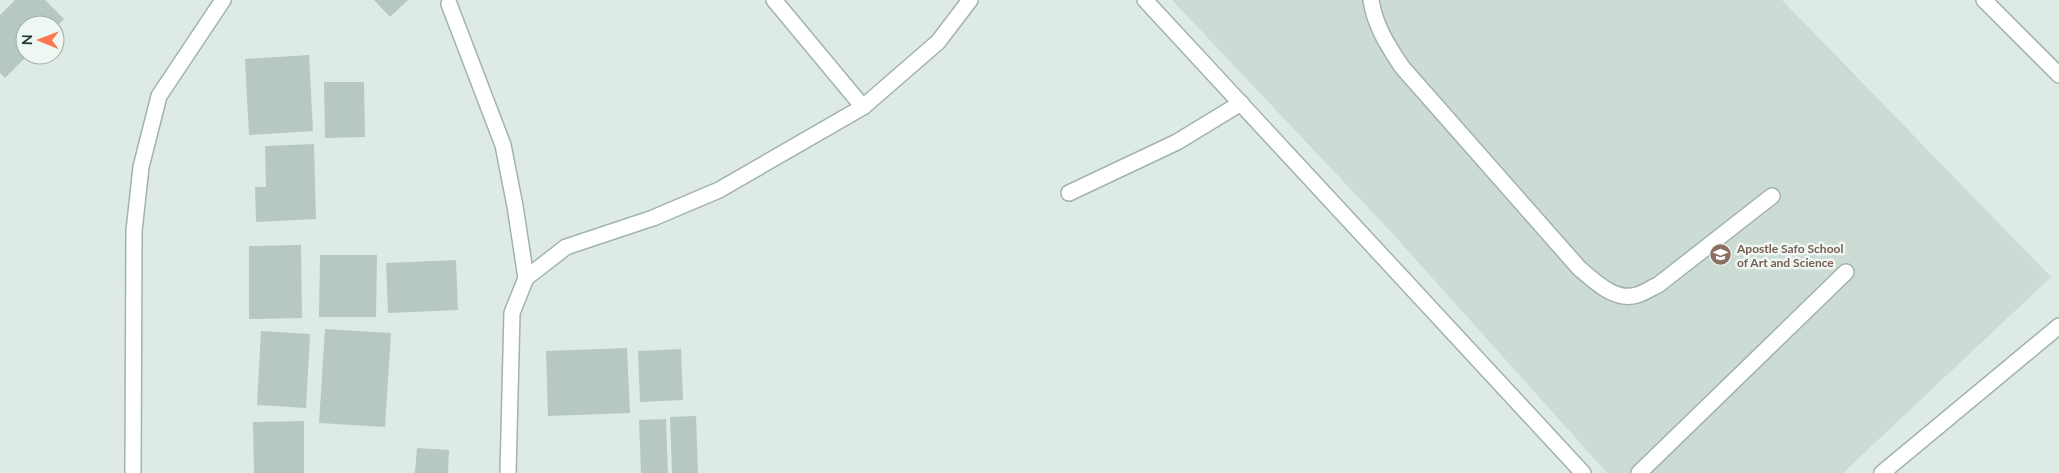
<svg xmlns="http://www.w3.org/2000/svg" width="2059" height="473" font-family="Lato,sans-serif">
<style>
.built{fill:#ccdbd4}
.building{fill:#b6c8c1}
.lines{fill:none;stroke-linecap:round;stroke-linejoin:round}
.minor-casing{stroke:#a1b3ac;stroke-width:18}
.minor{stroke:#fff;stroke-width:15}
.labels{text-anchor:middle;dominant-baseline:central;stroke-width:5;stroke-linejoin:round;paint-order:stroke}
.education-label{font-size:12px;font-weight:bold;fill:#785e54;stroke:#eff7f3;text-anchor:start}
</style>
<rect width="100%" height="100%" fill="#deebe5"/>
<polygon class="built" points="1172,0 1782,0 2051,277 1843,473 1607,473 1392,233"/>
<g class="building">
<polygon points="15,0 45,0 64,19 55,28 55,25 25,25 25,55 28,55 5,78 0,73 0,15"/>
<polygon points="374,0 408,0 390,17"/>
<polygon points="309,55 313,131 249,135 245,59"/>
<polygon points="324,82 364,82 365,137 325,138"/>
<polygon points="314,144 316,219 256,222 255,187 266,187 265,146"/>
<polygon points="301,245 302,318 249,319 249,246"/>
<polygon points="320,255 377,255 376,317 319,317"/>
<polygon points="456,260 458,310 388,313 386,263"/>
<polygon points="325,329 391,333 385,427 319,423"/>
<polygon points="261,331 310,334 306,408 257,405"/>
<polygon points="627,348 630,413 548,416 546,351"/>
<polygon points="681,349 683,400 640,402 638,351"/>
<polygon points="696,416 698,473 672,473 670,417"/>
<polygon points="666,419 668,473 641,473 639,420"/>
<polygon points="304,421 304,473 254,473 253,422"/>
<polygon points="417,448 449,450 448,473 415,473"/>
</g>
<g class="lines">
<defs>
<g id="minor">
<polyline points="774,0 863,107"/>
<polyline points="1145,0 1583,473"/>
<path d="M1371,0C1375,26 1388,46 1402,67L1579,268C1594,281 1615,302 1637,295C1644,293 1651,288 1658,285L1772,196"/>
<polyline points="1984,0 2059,75"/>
<polyline points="449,4 503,145 515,206 526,278"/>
<polyline points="1069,193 1177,142 1241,103"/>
<polyline points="133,473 134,231 141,167 159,96 223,0"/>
<polyline points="508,473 512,313 526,278 566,247 653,218 719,190 863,107 938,42 970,0"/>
<polyline points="1639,473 1846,272"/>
<polyline points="1882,473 2059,326"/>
</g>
</defs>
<use href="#minor" class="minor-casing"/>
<use href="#minor" class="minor"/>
</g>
<defs>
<symbol id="school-disc" viewBox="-11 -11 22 22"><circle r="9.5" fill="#8d6e63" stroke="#eff7f3"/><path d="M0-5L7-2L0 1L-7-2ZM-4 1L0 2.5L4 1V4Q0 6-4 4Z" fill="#fff"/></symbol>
</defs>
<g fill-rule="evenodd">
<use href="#school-disc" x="1708" y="242" width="25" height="25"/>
</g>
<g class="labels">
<g class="education-label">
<text x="1737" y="248">Apostle Safo School<tspan x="1737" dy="14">of Art and Science</tspan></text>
</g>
</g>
<g transform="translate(40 40) rotate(271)"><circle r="24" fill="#eff7f3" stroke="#9caca7"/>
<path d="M0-4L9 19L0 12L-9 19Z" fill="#fa784d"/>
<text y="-8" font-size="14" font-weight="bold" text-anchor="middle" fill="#1f3b34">N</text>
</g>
</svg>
